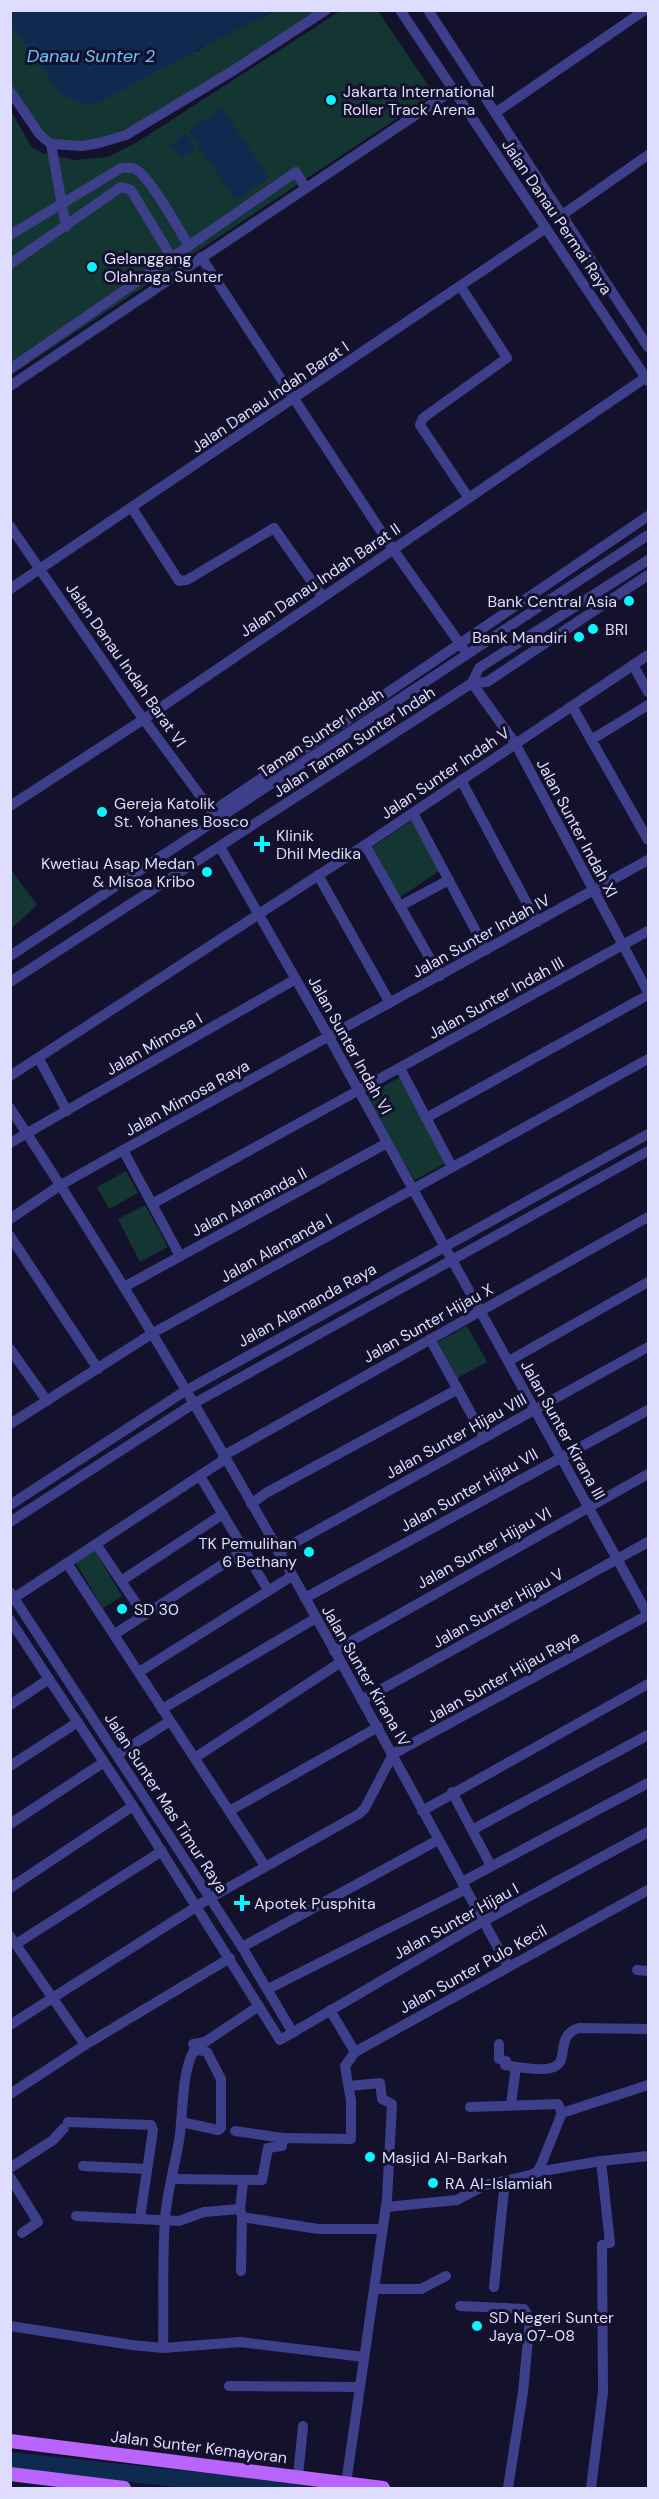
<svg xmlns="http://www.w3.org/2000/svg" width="659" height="2499" font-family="'DM Sans',sans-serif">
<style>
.green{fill:#143632}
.water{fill:#0e2a4f}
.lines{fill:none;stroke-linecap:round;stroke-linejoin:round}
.minor{stroke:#3d3f8a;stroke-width:10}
.major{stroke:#ba64fe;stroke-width:14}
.poi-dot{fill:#0af5fd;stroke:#14112c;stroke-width:2}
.labels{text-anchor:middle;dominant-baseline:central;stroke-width:6;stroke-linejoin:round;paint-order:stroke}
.poi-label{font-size:16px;fill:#dedcff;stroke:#14112c;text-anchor:start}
.street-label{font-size:16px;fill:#dedcff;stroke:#14112c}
.water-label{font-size:18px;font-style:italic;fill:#6bc3fe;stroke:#14112c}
</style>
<rect width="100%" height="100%" fill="#14112c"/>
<g class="green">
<polygon points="275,11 326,11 126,135 99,143 51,144 11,91 10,25 198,51 214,39"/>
<polygon points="340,11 378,11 434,94 11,375 11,111 32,148 43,153 74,160 107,157 136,143"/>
<polygon points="414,819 442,869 399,898 371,848"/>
<polygon points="12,871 37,905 11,929 10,872"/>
<polygon points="400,1077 446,1163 415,1180 364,1097"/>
<polygon points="126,1171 138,1193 109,1209 97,1187"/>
<polygon points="145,1205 168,1247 140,1262 118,1219"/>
<polygon points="467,1326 487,1362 457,1378 438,1342"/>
<polygon points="93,1548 122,1596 103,1608 74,1560"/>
</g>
<g class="water">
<path d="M10,11L11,10L274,11C213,40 154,74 94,105L76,102L60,93L11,25Z"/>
<polygon points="222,108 269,178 236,200 189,131"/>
<polygon points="186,134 195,148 181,158 171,144"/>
<polygon points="11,2452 243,2477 320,2488 186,2488 11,2469"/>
</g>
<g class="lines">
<g class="minor">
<polyline points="400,10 648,381"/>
<polyline points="428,10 648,347"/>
<polyline points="10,91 40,135 51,144 82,146 99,143 126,135 231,72 326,10"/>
<polyline points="495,113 645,10"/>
<polyline points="51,144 66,227"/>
<polyline points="562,215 648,155"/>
<path d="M10,235L121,168C126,168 131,167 135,169C149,175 179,230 189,246"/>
<polyline points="201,257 392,548 463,648"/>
<polyline points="10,264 121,187 131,190 172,258"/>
<polyline points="461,287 507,358 423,418 420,425 468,497"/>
<polyline points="10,369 296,172 305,187"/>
<polyline points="10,386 453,90"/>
<polyline points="132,508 179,581 187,580 274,528 322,596"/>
<polyline points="10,526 134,706 216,817"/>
<polyline points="10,589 546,228"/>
<polyline points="633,665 648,692"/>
<polyline points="472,683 515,743 648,992"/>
<polyline points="472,683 479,668 648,560"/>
<polyline points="572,706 648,840"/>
<polyline points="591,740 648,705"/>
<polyline points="461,780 537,922"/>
<polyline points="10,806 144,719 648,376"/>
<polyline points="213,811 648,516"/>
<polyline points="413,813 486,950"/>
<polyline points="365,845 440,976"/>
<polyline points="220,847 329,1037 648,1615"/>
<polyline points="318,875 390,1003"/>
<polyline points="400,906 449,880"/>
<polyline points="10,956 648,535"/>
<polyline points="10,982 472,683 487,682 648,575"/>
<polyline points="39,1059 67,1111"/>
<polyline points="400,1068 452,1167"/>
<polyline points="10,1076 365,845 648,655"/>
<path d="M10,1108C193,1384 349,1676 508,1966"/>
<polyline points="426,1118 648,995"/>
<polyline points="10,1143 296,979"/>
<polyline points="123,1150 180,1256"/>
<polyline points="152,1204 648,931"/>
<polyline points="10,1219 59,1186 123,1150 648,860"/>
<polyline points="10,1236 98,1369"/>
<polyline points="124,1287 387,1143"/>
<polyline points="430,1339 484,1437"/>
<polyline points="10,1349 47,1401"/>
<polyline points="509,1361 648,1282"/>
<polyline points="10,1424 153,1333 648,1059"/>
<polyline points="223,1456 648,1217"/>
<polyline points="200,1476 268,1590"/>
<polyline points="251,1504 266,1493 458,1389"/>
<polyline points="10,1505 185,1391 648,1134"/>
<polyline points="10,1522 193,1404 648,1151"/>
<polyline points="96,1544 144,1615"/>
<polyline points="278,1552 648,1347"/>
<polyline points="67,1563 265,1866"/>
<polyline points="121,1581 223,1514"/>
<polyline points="10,1592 242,1947 293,2033"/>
<polyline points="14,1598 225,1459"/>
<polyline points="305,1598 648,1410"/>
<polyline points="10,1620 133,1806 280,2040 480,1923 648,1832"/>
<polyline points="115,1634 245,1550"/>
<polyline points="334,1651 648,1474"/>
<polyline points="139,1672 292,1576"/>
<polyline points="362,1700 648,1542"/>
<polyline points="10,1705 49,1679"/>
<polyline points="162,1709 316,1618"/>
<polyline points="117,1755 170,1721"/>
<polyline points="196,1757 341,1662"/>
<polyline points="10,1766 78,1722"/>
<polyline points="452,1792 491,1866"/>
<polyline points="231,1810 378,1727"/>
<polyline points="422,1811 648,1684"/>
<polyline points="10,1824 104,1762"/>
<polyline points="472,1830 648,1735"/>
<polyline points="462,1882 648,1783"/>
<polyline points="10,1888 133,1806"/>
<polyline points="10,1936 85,2045"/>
<polyline points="16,1944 162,1851"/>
<polyline points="242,1947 438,1840"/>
<polyline points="637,1970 648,1971"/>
<polyline points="268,1989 466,1889"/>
<polyline points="330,2010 355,2052 648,1890"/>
<polyline points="10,2025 210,1898 359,1814 365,1808 393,1754 648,1615"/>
<polyline points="193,2044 205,2042 259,2006"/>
<polyline points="499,2044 499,2059 506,2061 505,2065 516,2067"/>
<polyline points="10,2094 85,2045 230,1958"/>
<path d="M511,2104L516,2067C527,2068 541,2071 551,2068C572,2063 553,2036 579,2028L648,2029"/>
<polyline points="470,2107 558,2104 562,2113"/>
<polyline points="68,2122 151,2125 153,2130 140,2218"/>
<polyline points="235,2131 283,2138"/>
<polyline points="83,2166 147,2169"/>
<polyline points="10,2168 53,2140 64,2128"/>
<polyline points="537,2172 601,2161 648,2156"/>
<polyline points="10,2177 38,2222 22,2233"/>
<polyline points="171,2179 262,2180 268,2148 282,2146 283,2138 351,2139 351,2101 345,2066 355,2052"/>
<polyline points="386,2207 457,2200 485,2185 531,2175 537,2172 541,2165 562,2113 648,2085"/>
<polyline points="76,2216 179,2221 204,2212 240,2209"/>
<polyline points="242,2217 318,2229 382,2229"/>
<polyline points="241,2271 242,2217 240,2209 243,2182"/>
<polyline points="494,2287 505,2180"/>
<polyline points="376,2289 421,2289 446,2276"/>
<polyline points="460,2306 524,2309 530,2319 523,2392 508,2488"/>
<polyline points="10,2326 132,2345 163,2348 240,2342 364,2357"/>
<path d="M163,2348C164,2305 162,2262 165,2219C167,2190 176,2163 180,2134C183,2108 182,2075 193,2052L199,2050L207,2052L221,2079V2128L218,2130L181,2122"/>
<polyline points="229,2386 360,2387"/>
<polyline points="298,2476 303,2426"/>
<polyline points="346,2484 387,2199 392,2104 382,2099 380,2083 349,2086"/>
<polyline points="591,2488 603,2392 602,2245 610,2243 601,2161"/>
</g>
<g class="major">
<polyline points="10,2441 383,2488"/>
<polyline points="10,2474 124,2488"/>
</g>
</g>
<g class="poi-dot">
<circle cx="331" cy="100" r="6"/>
<circle cx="92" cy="267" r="6"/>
<circle cx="629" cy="601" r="6"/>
<circle cx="593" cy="629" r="6"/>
<circle cx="579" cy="637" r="6"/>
<circle cx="102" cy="812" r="6"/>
<path d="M259 835h6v6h6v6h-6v6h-6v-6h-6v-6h6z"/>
<circle cx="207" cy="872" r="6"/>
<circle cx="309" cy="1552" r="6"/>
<circle cx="122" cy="1609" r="6"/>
<path d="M239 1894h6v6h6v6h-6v6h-6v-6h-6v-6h6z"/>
<circle cx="370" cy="2157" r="6"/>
<circle cx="433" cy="2183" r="6"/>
<circle cx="477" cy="2326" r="6"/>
</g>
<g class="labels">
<g class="poi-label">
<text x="343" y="91">Jakarta International<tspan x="343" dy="18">Roller Track Arena</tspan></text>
<text x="104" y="258">Gelanggang<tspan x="104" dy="18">Olahraga Sunter</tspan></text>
<text x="617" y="601" text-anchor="end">Bank Central Asia</text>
<text x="605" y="629">BRI</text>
<text x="567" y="637" text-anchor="end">Bank Mandiri</text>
<text x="114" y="803">Gereja Katolik<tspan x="114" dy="18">St. Yohanes Bosco</tspan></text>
<text x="276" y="835">Klinik<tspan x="276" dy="18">Dhil Medika</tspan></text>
<text x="195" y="863" text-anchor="end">Kwetiau Asap Medan<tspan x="195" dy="18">&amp; Misoa Kribo</tspan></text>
<text x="297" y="1543" text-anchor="end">TK Pemulihan<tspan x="297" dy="18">6 Bethany</tspan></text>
<text x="134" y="1609">SD 30</text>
<text x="254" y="1903">Apotek Pusphita</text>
<text x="382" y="2157">Masjid Al-Barkah</text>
<text x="445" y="2183">RA Al-Islamiah</text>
<text x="489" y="2317">SD Negeri Sunter<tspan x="489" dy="18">Jaya 07-08</tspan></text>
</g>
<g class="street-label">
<text transform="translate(557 217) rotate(56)">Jalan Danau Permai Raya</text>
<text transform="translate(270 397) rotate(-34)">Jalan Danau Indah Barat I</text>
<text transform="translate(320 580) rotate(-34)">Jalan Danau Indah Barat II</text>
<text transform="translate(126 665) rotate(55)">Jalan Danau Indah Barat VI</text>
<text transform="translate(321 733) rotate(-34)">Taman Sunter Indah</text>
<text transform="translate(354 742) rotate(-33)">Jalan Taman Sunter Indah</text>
<text transform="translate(445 773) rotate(-34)">Jalan Sunter Indah V</text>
<text transform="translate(577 828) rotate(62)">Jalan Sunter Indah XI</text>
<text transform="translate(481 936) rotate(-29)">Jalan Sunter Indah IV</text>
<text transform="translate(496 998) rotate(-29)">Jalan Sunter Indah III</text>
<text transform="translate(154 1044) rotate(-30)">Jalan Mimosa I</text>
<text transform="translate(350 1045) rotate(61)">Jalan Sunter Indah VI</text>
<text transform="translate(187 1098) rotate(-29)">Jalan Mimosa Raya</text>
<text transform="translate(249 1202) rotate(-28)">Jalan Alamanda II</text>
<text transform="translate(276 1248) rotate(-29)">Jalan Alamanda I</text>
<text transform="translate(307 1305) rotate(-29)">Jalan Alamanda Raya</text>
<text transform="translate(428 1323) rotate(-29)">Jalan Sunter Hijau X</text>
<text transform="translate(563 1430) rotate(61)">Jalan Sunter Kirana III</text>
<text transform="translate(456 1436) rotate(-29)">Jalan Sunter Hijau VIII</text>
<text transform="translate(469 1490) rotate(-29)">Jalan Sunter Hijau VII</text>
<text transform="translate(484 1548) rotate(-29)">Jalan Sunter Hijau VI</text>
<text transform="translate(498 1608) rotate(-29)">Jalan Sunter Hijau V</text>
<text transform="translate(366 1676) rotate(60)">Jalan Sunter Kirana IV</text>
<text transform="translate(503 1677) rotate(-29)">Jalan Sunter Hijau Raya</text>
<text transform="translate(166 1803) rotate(57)">Jalan Sunter Mas Timur Raya</text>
<text transform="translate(456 1921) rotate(-29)">Jalan Sunter Hijau I</text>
<text transform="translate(473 1969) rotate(-29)">Jalan Sunter Pulo Kecil</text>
<text transform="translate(199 2447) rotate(7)">Jalan Sunter Kemayoran</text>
</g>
<g class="water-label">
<text x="91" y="56">Danau Sunter 2</text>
</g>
</g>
<rect width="659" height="2499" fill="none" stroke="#dedcff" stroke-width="24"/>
</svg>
